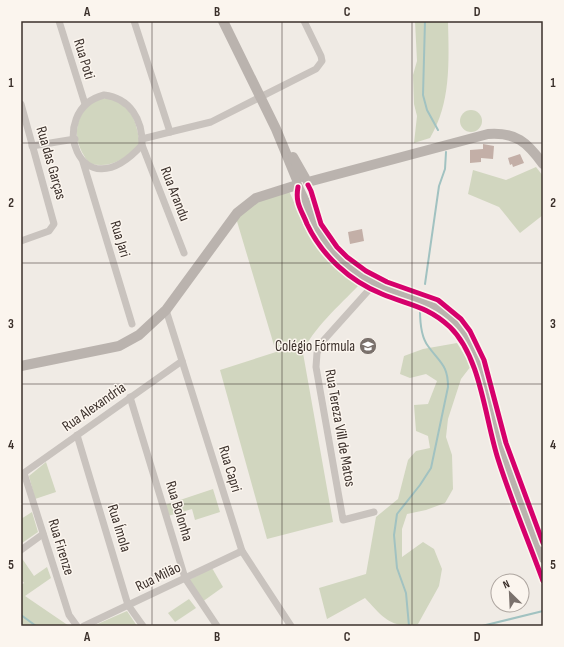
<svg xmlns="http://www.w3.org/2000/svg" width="564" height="647" font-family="'Sofia Sans Condensed',sans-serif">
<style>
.green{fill:#d1d6bf}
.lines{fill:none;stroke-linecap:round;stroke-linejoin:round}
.stream{stroke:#a1c2c1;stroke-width:2}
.building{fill:#c3afa7}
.minor{stroke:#c9c3be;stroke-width:7}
.secondary{stroke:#bab3ae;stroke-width:10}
.cycleway-casing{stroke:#fbf5ee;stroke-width:8}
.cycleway{stroke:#d6006c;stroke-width:5}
.grid{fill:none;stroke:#3b302b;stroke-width:1;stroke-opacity:0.55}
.labels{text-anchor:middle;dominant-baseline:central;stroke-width:3;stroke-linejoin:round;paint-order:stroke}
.street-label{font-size:15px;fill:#3b302b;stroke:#fbf5ee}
.poi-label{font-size:15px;fill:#3b302b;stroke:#fbf5ee;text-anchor:end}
.neatline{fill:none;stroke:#3b302b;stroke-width:1.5}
.grid-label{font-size:13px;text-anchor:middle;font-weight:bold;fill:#3b302b}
</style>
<rect width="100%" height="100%" fill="#f0ebe5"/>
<g class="green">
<path d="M415,21L448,22C449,62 451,103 430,138L414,143L417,116L414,104L413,75L417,61Z"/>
<path d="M113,98C134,111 136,121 140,144C123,160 113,168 90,164C77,148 72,130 83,112C86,107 91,102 97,99C101,98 108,99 113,98Z"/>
<circle cx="471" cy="121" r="11"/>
<polygon points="536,167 543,176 543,215 520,233 499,207 468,194 473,170 506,180"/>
<path d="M289,191C309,236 319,255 358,286C341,304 311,330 303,353L333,522L267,539L220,370L276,352L236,218L257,200Z"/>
<path d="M457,343L471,366L461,379L448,419L446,437L452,455L453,489L445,503L426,510L407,514L402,529V557L423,542L434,549L442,569L439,586L418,624C390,629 383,617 365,598L327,619L319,588L366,574L376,517L398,499L408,460L416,451L430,448L428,436L416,431L414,405L428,404L437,381L426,374L410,378L400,374L404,356L423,349Z"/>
<polygon points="46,462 56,492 35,499 29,476"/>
<polygon points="213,489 220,512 195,520 192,509 168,516 165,505"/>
<polygon points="32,512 38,532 22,543 21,519"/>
<polygon points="21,557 34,576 47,567 51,578 25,596 69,626 21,626 21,585 24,583 21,579"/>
<polygon points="212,568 223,587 202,602 189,580"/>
<polygon points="189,599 196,608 175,622 168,613"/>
<polygon points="127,611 137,626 93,626"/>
</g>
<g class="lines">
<g class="stream">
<polyline points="425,21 423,95 427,110 438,130"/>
<polyline points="425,284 439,186 445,169 446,152"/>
<polyline points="21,615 36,626"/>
<path d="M409,626L406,593L397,568L394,535L397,514L420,485L431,468L448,387C448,365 440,363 428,346C421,337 420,322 420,310"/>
<polyline points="482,626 543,611"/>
</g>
</g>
<g class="building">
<polygon points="483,144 494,146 493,159 481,158 481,162 470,163 470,150 483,149"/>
<polygon points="520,154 524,163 513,167 512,164 510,165 508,158"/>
<polygon points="362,229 364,241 350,244 348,232"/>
</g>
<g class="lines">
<g class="minor">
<polyline points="59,21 85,104"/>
<polyline points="134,21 170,132 211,122 316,69 322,61 321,56 304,21"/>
<path d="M104,95C130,98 143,120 142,145C79,215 45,110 104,95Z"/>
<polyline points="21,104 54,224 49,231 21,241"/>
<polyline points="142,139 170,132"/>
<polyline points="142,145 184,253"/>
<polyline points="32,146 75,139"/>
<polyline points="83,162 132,324"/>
<polyline points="166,310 242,551 291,626"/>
<polyline points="130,397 185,578 217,626"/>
<polyline points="77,435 128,605 143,626"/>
<polyline points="24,473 69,615 77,626"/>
<polyline points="21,475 182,361"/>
<polyline points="374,512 343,520 316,367 317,353 323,341 376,282"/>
<polyline points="21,550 43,534"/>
<polyline points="84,626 242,551"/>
</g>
<g class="secondary">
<polyline points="223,21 276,129 297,180"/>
<polyline points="293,157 305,178"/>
<path d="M308,182L488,134C516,132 527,142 543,164"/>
<path d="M298,187C320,233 335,266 385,287C413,298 435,300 457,323C488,356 489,406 502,447C514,484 530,521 543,558"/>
<polyline points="21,366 119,346 139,335 166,310 237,213 256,198 297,185"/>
</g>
<defs>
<g id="cycleway">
<polyline points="308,185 311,191 321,224 337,247 347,257 366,271 387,282 438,300 461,319 470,331 484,360 506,443 543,543"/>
<path d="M298,187C295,203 301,209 307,224C322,256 350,281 382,294C408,305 428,306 450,327C481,357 485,419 498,459C511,500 528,540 543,581"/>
</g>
</defs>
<use href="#cycleway" class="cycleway-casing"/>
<use href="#cycleway" class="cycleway"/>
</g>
<path class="grid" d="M152,21V626M282,21V626M412,21V626M21,143H543M21,263H543M21,384H543M21,504H543"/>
<defs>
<symbol id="school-disc" viewBox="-11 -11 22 22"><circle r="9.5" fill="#7a716c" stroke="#fbf5ee"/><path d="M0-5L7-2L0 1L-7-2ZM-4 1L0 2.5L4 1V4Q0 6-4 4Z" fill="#fff"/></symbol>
</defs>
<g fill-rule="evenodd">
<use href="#school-disc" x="358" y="336" width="20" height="20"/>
</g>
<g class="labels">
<g class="street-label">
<text transform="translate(84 59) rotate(73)">Rua Poti</text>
<text transform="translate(51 163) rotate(74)">Rua das Garças</text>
<text transform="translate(175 194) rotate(69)">Rua Arandu</text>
<text transform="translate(120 239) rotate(73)">Rua Jari</text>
<text transform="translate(94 407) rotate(-35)">Rua Alexandria</text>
<text transform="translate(340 428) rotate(80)">Rua Tereza Vill de Matos</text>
<text transform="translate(230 469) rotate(73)">Rua Capri</text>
<text transform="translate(179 511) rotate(73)">Rua Bolonha</text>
<text transform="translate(119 528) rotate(73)">Rua Ímola</text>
<text transform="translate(61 547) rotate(73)">Rua Firenze</text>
<text transform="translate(158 577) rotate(-26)">Rua Milão</text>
</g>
<g class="poi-label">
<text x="355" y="346">Colégio Fórmula</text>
</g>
</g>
<rect width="564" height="647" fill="none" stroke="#fbf5ee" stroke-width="44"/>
<g transform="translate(510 593) rotate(336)"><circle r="19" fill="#fbf5ee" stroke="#aea6a0"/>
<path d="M0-3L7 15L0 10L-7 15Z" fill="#7a716c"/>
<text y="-6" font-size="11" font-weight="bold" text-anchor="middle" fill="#3b302b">N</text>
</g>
<rect x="22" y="22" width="520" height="603" class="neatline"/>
<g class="grid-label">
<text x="87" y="16">A</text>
<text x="217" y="16">B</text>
<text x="347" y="16">C</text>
<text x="477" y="16">D</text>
<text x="11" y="87">1</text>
<text x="553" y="87">1</text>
<text x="11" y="207">2</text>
<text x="553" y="207">2</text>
<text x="11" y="328">3</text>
<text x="553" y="328">3</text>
<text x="11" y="449">4</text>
<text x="553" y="449">4</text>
<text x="11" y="569">5</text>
<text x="553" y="569">5</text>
<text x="87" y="641">A</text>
<text x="217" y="641">B</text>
<text x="347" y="641">C</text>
<text x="477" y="641">D</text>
</g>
</svg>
